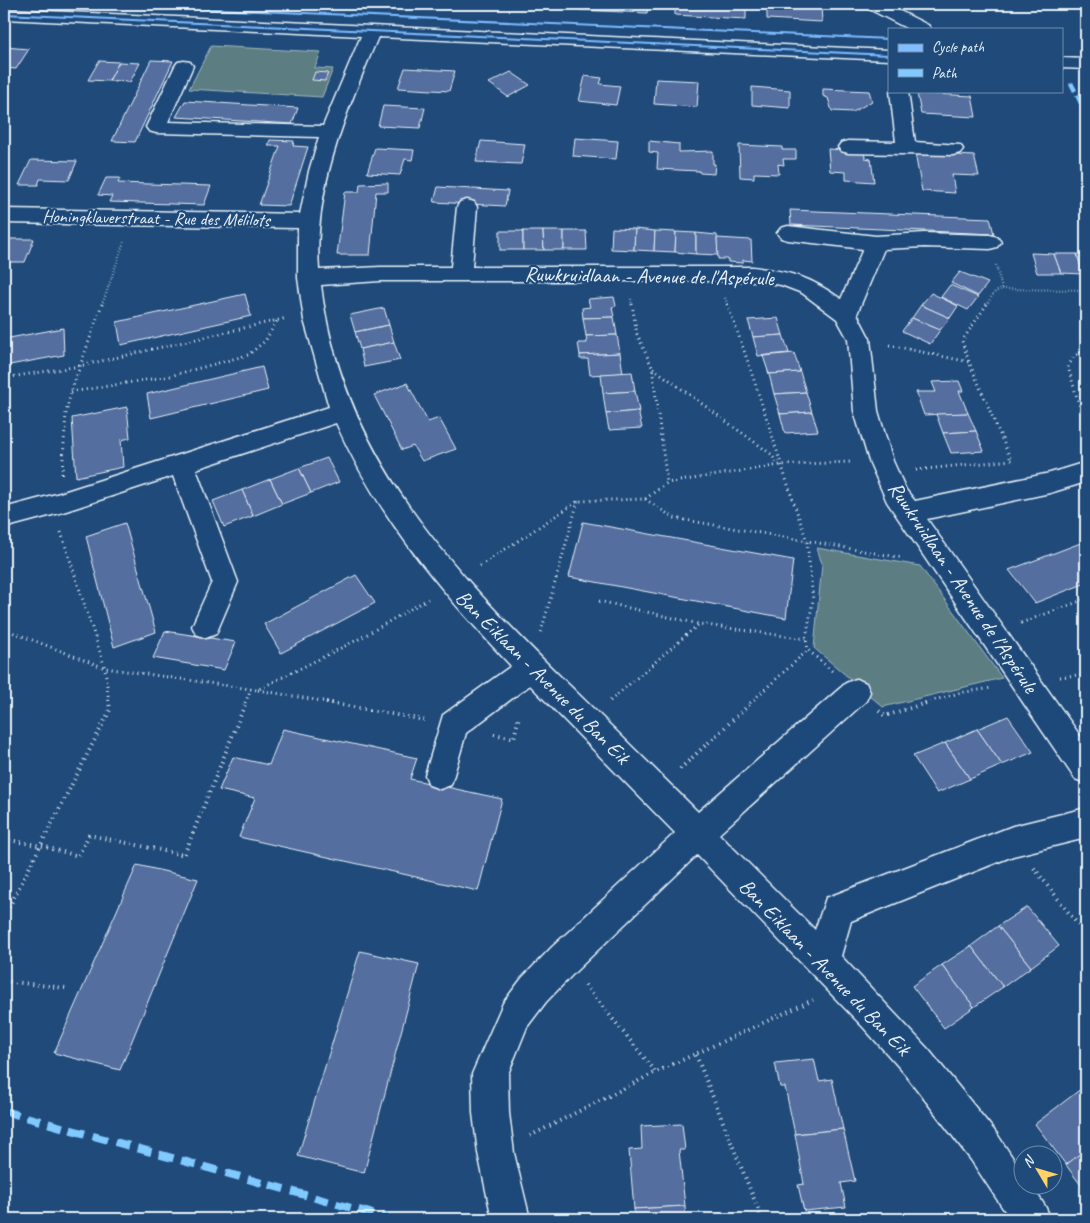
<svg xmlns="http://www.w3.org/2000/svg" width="1090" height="1223" font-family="Caveat,sans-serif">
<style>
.green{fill:#5c7e82;stroke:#a2b8bd}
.building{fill:#536e9f;stroke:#e8f1f8}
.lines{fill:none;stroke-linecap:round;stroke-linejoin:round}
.minor-casing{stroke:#e8f1f8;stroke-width:3}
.path-far2{stroke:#e8f1f8;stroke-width:2.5;stroke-dasharray:0.5 2.5;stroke-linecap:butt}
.path-far1{stroke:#e8f1f8;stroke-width:3;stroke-dasharray:1 4;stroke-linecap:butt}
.path{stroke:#e8f1f8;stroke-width:4;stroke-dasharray:1 4.5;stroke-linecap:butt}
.minor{fill:#1f4a7a;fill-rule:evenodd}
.quiet-far1{stroke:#80caff;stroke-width:4.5;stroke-dasharray:9 4.5;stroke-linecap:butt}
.quiet{stroke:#80caff;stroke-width:8;stroke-dasharray:15 8;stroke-linecap:butt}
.cycleway-casing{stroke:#1f4a7a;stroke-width:3}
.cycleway{fill:#80bcff;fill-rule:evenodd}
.labels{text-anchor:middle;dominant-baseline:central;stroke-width:4.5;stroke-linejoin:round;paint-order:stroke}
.far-street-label{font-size:18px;fill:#e8f1f8;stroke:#1f4a7a}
.street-label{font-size:21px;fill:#e8f1f8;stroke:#1f4a7a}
</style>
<rect width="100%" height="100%" fill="#1f4a7a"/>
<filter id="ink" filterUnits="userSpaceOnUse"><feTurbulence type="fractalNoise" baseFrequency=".02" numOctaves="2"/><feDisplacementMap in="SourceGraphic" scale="10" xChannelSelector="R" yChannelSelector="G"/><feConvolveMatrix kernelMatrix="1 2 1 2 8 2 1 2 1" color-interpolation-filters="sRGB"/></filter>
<g filter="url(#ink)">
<g class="green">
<polygon points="211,46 321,52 315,68 333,69 322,97 189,89"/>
<polygon points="817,548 920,566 1002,678 883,707 814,648 822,564"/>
</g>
<g class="building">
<polygon points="580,4 648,4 647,13 579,10"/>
<polygon points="675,4 746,4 746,19 675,15"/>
<polygon points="767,4 821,5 822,22 767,19"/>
<polygon points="4,47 29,49 16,69 4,68"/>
<polygon points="151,60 173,61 135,142 112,141"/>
<polygon points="99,61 119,62 109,81 88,80"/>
<polygon points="119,62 140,63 130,82 109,81"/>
<polygon points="405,68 455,71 449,91 398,88"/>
<polygon points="315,72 328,73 325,81 312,80"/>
<polygon points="511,72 530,85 508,97 489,83"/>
<polygon points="585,76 602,78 600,84 620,86 616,105 579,101"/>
<polygon points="656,79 699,81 697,107 654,104"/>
<polygon points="752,87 790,90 790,108 752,105"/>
<polygon points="823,89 869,91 872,101 853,112 832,111 828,98 823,96"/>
<polygon points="917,93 972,96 976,117 921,114"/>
<polygon points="185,101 298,108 292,124 176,117"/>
<polygon points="383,106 425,108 420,128 378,126"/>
<polygon points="575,138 618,141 616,159 573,156"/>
<polygon points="270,140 294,141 293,146 308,147 289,206 259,205 280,146 268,146"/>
<polygon points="481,141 525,144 521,164 476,162"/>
<polygon points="649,141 679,144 679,152 713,151 713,164 715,164 714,174 700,173 699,171 657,169 658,153 649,152"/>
<polygon points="739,145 782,147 782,150 796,150 796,159 783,159 784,165 778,164 779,174 754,173 754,178 740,177"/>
<polygon points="375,148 414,150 412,160 405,159 400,175 367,173"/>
<polygon points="828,149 864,151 865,158 871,159 874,182 846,180 846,172 830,171"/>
<polygon points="915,153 974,156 979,176 952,175 955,193 922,191"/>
<polygon points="31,160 77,161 69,180 40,179 38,185 19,185"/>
<polygon points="106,178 120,178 118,183 211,186 204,205 109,202 112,196 98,195"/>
<polygon points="388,183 388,192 376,192 370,255 337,255 345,192 359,192 360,184"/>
<polygon points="438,187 508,191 505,206 434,202"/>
<polygon points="790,210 990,218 994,234 791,225"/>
<polygon points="612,228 635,229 634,250 611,249"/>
<polygon points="635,229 655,231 654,251 634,250"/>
<rect x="500" y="231" width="23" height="19"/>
<polygon points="523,231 543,231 544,250 523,250"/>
<polygon points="543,231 564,231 564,250 544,250"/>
<polygon points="564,231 586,231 587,250 564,250"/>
<polygon points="655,231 676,232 675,252 654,251"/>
<polygon points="676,232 696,233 696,254 675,252"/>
<polygon points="696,233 717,235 718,255 696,254"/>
<polygon points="717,238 751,240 752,261 743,260 743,263 728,262 728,259 718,259"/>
<polygon points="4,239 34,239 25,262 4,262"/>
<polygon points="1031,253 1054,254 1061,273 1037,273"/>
<polygon points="1054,254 1077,254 1083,274 1061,273"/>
<polygon points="1077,254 1086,255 1086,274 1083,274"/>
<polygon points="960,272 988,283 978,296 951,283"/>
<polygon points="950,285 978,297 968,310 941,297"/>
<polygon points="931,293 958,306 950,318 921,305"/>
<polygon points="245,294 251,316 121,345 117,322"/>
<polygon points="614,297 616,306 612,307 614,317 583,318 582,308 590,307 588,299"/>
<polygon points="921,305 950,318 940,330 912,318"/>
<polygon points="384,308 389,325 355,332 350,315"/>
<polygon points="614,317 617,335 586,336 583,318"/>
<polygon points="778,318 783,335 753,337 748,320"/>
<polygon points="912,318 940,330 930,344 902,331"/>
<polygon points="389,325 394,342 360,349 355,332"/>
<polygon points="63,328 64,355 4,366 4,339"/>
<polygon points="617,335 620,353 580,355 578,343 587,343 586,336"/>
<polygon points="783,335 789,353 758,356 753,337"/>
<polygon points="394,342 400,360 364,367 360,349"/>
<polygon points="620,353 623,373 590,375 588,359 580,359 580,355"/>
<polygon points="794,353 800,372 769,374 763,356"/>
<polygon points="262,367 268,390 151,418 147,394"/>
<polygon points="632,372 635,391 603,393 601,374"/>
<polygon points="800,372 806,392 774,394 769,374"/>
<polygon points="959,381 963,391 959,391 968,413 924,415 916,392 936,392 932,382"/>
<polygon points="407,383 428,422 439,418 456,449 422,461 413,446 402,450 374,395"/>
<polygon points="635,391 639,411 606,414 603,393"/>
<polygon points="806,392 812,412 780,414 774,394"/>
<polygon points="127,407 130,438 121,440 123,467 76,477 72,418"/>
<polygon points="638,411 642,428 609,430 606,414"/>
<polygon points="812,412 818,431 785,433 780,414"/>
<polygon points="968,413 976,431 943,433 936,414"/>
<polygon points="976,431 984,451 951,453 943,433"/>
<polygon points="327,458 339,482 311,493 299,468"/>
<polygon points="299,468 311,493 282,504 270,479"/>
<polygon points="270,479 282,504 253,516 242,490"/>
<polygon points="242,490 253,516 224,527 213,501"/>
<polygon points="583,522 793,560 786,618 569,577"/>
<polygon points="125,523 156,632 114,647 86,536"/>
<polygon points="1086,541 1086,583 1035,603 1009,570"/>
<polygon points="356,575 375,603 281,653 264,624"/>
<polygon points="165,631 236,642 224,670 153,658"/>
<polygon points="1008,716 1033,752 1002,765 977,729"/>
<polygon points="283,729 417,758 410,779 502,799 478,891 239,837 255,798 219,790 233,757 269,765"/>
<polygon points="977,729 1002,765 970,779 945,743"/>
<polygon points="945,743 970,779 937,793 913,756"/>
<polygon points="137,865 198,879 120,1070 54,1053"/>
<polygon points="1027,907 1059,946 1031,967 998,926"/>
<polygon points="998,926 1031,967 1003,987 971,946"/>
<polygon points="971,946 1003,987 974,1007 942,965"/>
<polygon points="360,951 419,964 364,1173 298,1156"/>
<polygon points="942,965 974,1007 944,1028 912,986"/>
<polygon points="814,1059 819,1081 832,1079 843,1129 795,1134 785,1087 780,1087 775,1063"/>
<polygon points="1086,1085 1086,1149 1066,1165 1035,1124"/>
<polygon points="682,1124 685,1150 679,1150 685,1206 634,1209 629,1150 642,1149 641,1126"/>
<polygon points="843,1129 855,1181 841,1183 846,1207 804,1211 798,1185 804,1184 795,1134"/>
<polygon points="1086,1149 1086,1192 1066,1165"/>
<polygon points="685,1206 686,1219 635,1219 634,1209"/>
</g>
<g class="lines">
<defs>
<g id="minor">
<polygon points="864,4 886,4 928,25 931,29 908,29 867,8"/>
<path d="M4,9L889,50V60L378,37C347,110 313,188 319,270L380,267H451L457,207L460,202L467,200L474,202L477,207L472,267H753C792,272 808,276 841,299L863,249L788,240L781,238L777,233L781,228L788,226L876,236L924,233L990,235L997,237L1001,242L997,247L990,249L924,247L884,249L857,314L870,339L878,411L893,461L906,490L915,501L1050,473L1086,462V482L1050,493L927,519L1086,744V783L1075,779L887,502L869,461L854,411L848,339L837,319L802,293L781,285L753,281H380L321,285C341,455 452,570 568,684C612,727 655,769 698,812L846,683L856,679L866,683L870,692L866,701L719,834L815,930L826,898L1013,826L1086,808V838L1013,856L851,921L841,956L929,1050L997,1134L1022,1172V1186H1032L1045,1206L1051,1219H1010L971,1160L905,1074L863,1027L697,855L576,971L546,1002L527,1027L508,1074L509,1113L514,1153L530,1219H492L478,1153L473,1113L472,1074L503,1003L522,978L552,947L675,833L530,685L466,733L451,785L440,789L429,785L425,775L443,715L511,666C440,590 379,519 336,423L196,469L238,582L216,634L206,638L196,634L192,626L212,582L173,476L60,513L4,528V508L60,493L329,407L304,320L298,278V228L4,223V209L300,214L309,171L319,137L156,133L149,131L146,127L175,66L178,62L184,61L190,62L193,66L168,122L323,126L361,36L4,19Z"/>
<polygon points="1061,58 1086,59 1086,69 1061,68"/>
<polygon points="890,91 908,91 915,142 960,145 963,149 960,153 953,155 848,153 841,151 838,147 841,143 848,141 896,142"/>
</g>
</defs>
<use href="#minor" class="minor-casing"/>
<g class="path-far2">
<polyline points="996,265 1002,289"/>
<polyline points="725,298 728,305"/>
<polyline points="631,299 632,305"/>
<polyline points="102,305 124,242"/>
<polyline points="986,305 995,292 1002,289 1086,290"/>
</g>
<g class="path-far1">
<polyline points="632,304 637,334 652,367 667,483"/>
<path d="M727,304C757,382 779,462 807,541"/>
<polyline points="987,304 962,341 969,362 1011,460"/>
<polyline points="889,345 969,362"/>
<polyline points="1086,350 1074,356 1068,367 1086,428"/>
<polyline points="653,368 771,454 778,464"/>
<polyline points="4,378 80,366 287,318"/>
<polyline points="71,392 170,376 248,355 265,341 277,321"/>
<polyline points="916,470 1012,460"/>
<polyline points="62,474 66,413 71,392 102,304"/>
<polyline points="645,499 674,518 807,541"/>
<polyline points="61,532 105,668 109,703"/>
<polyline points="480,566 578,501 645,499 667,483 780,465 852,462"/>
<polyline points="599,601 699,624 806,639"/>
<polyline points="1021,623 1086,599"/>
<polyline points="4,629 105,668 257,690 357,640 428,599"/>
<polyline points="541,632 578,501"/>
<polyline points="832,671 808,650 806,639 813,600 807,541 903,558"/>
<polyline points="1060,677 1086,674"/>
<polyline points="258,690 333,703"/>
<polyline points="610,701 699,624"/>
<polyline points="245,703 251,689"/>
<polyline points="750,703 808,650"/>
<polyline points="925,703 959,693 992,688"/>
</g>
<g class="path">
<polyline points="326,702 424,720"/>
<polyline points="879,711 885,716 929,702"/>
<polyline points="494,734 514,738 519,716"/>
<polyline points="680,769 752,702"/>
<polyline points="4,839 42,846 78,856 89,835 184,855 246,702"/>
<polyline points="1034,868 1086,935"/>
<polyline points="4,917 110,710 109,702"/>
<polyline points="4,981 66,988"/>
<polyline points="585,985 656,1072"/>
<polyline points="696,1055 762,1219"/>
<polyline points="530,1136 656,1072 813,1000"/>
</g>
<use href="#minor" class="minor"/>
<polyline class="quiet-far1" points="1071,83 1082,105 1086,107"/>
<polyline class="quiet" points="4,1111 391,1219"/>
<defs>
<g id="cycleway">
<polygon points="99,4 127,4 889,38 889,40 101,5"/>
<polygon points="4,13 889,54 889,56 4,15"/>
</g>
</defs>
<use href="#cycleway" class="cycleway-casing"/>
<use href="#cycleway" class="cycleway"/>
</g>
</g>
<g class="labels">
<g class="far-street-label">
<text transform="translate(156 218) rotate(1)">Honingklaverstraat - Rue des Mélilots</text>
</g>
<g class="street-label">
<text transform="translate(649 276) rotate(1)">Ruwkruidlaan - Avenue de l'Aspérule</text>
<text transform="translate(963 587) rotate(56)">Ruwkruidlaan - Avenue de l'Aspérule</text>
<text transform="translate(543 677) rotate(45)">Ban Eiklaan - Avenue du Ban Eik</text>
<text transform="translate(825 967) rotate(46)">Ban Eiklaan - Avenue du Ban Eik</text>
</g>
</g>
<rect width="1090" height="1223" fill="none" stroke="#1f4a7a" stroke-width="20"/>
<rect x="10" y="10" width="1070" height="1203" fill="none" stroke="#e8f1f8" stroke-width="2" filter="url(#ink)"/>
<rect x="888" y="28" width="175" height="65" fill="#1f4a7a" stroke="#6f8dac"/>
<rect x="898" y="44" width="25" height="8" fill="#80bcff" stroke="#6f8dac"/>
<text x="932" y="52" font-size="15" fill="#e8f1f8">Cycle path</text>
<rect x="898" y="69" width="25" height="8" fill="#80caff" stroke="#6f8dac"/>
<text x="932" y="78" font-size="15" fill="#e8f1f8">Path</text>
<g transform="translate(1038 1170) rotate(308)"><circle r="24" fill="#1f4a7a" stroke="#6f8dac"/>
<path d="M0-4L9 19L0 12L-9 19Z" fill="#ffd166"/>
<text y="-8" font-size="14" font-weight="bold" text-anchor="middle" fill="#e8f1f8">N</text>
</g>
</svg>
